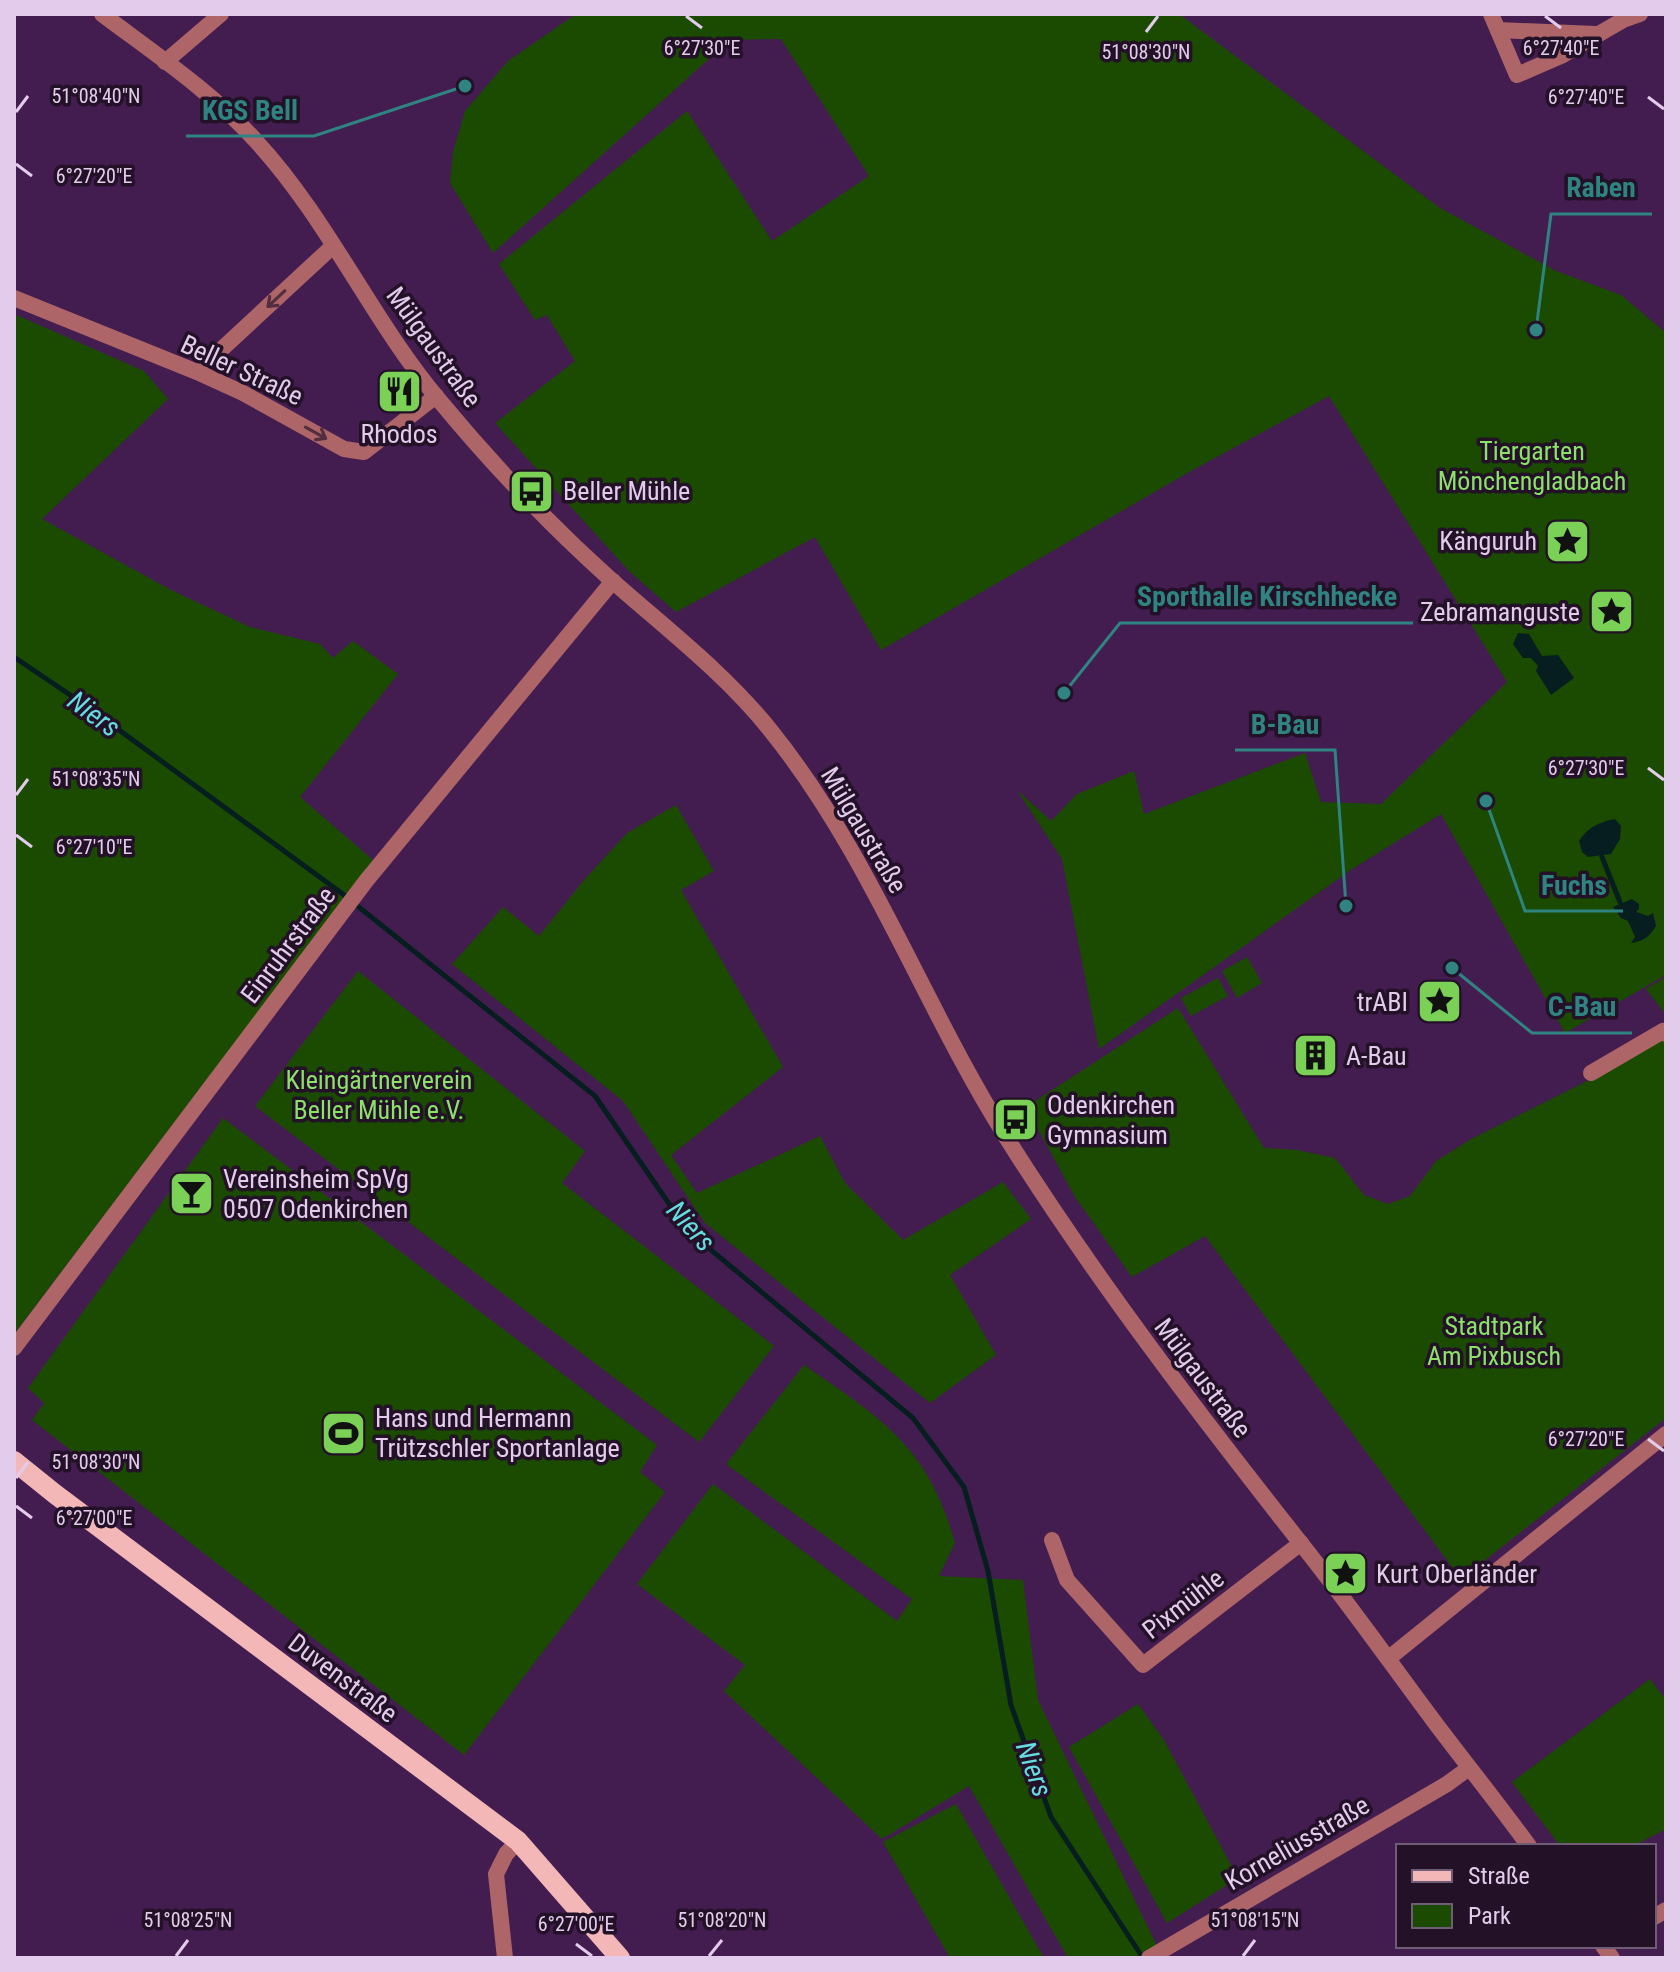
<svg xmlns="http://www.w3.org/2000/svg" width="1680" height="1972" font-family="'Roboto Condensed',sans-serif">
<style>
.green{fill:#1a4b00}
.water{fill:#061e1f}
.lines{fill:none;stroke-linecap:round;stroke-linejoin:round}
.stream{stroke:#061e1f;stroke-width:5}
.minor{stroke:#ad6568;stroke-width:16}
.tertiary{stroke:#ad6568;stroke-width:16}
.primary{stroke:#f3b7b8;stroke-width:20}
.oneway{stroke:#532e3e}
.ticks{fill:none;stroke:#e3cceb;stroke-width:3}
.labels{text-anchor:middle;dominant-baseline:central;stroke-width:7;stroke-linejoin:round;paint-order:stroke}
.street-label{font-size:26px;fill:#e3cceb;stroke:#221127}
.poi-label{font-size:26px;fill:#e3cceb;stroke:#221127;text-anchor:start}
.park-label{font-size:26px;fill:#8ce269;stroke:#221127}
.water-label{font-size:28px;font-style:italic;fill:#65dcdf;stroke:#221127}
.ticks-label{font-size:20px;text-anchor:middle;fill:#e3cceb;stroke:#221127;stroke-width:7;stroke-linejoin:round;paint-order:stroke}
.leader{fill:none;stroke:#2f8381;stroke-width:3}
.callout-dot{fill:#2f8381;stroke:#221127;stroke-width:3}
.callout-label{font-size:28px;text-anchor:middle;font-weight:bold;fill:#2f8381;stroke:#221127;stroke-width:7;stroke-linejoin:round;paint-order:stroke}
</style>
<rect width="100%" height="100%" fill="#441d50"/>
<g class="green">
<polygon points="576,14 1179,14 1440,208 1556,271 1621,295 1666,333 1666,975 1565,1033 1441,814 1352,869 1099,1049 1062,859 1017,790 1051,821 1077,794 1134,771 1144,814 1305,753 1321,802 1381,804 1507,682 1329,396 1191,471 881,650 815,537 676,612 629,571 495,423 575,361 547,315 535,320 499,264 687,111 772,241 869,176 781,39 730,40 493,253 450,183 453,152 465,111 508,61"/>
<polygon points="14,314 144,371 168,399 42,519 171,590 250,627 320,644 333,658 353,641 398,674 300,797 373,860 14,1334"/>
<polygon points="676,805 714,871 681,890 783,1067 671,1155 697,1193 820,1136 845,1183 903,1240 1003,1182 1031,1219 950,1275 996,1355 930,1403 705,1223 623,1101 452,964 503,907 539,936 584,880 627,833"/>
<polygon points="1247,957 1262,983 1237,998 1222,971"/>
<polygon points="358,971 585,1151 562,1183 774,1346 699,1442 255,1106"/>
<polygon points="1666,977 1666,1015 1646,989"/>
<polygon points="1218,978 1228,996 1191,1016 1181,998"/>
<polygon points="1178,1008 1264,1148 1297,1150 1335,1158 1364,1195 1388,1204 1410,1196 1436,1161 1471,1139 1617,1066 1666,1023 1666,1418 1461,1579 1205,1236 1132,1277 1075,1197 1026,1107"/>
<polygon points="223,1118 657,1445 640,1472 665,1492 464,1755 32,1420 44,1403 28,1388"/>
<path d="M804,1365C882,1419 928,1446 955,1543L939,1576L1023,1580L1038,1700L1157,1946L1135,1958H1068L969,1786L882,1839L724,1691L745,1665L637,1584L713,1484L897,1621L912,1599L726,1464Z"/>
<polygon points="1650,1679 1666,1700 1666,1829 1633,1846 1560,1846 1512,1782"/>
<polygon points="1138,1704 1164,1740 1238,1878 1167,1923 1069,1747"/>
<polygon points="956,1804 1044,1958 950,1958 883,1842"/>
</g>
<g class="water">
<polygon points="1518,633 1529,634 1542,656 1558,655 1574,678 1551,695 1536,671 1538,666 1531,658 1523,658 1513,644"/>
<path d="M1615,819L1621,826L1620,839L1611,854L1588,857L1582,852L1579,841C1587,828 1599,822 1615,819Z"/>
<path d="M1632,899L1639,904V909L1636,912L1648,916L1653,913L1656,926C1649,937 1644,941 1631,943L1635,937L1628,921L1621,918L1613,907Z"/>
</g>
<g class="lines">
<g class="stream">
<polyline points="14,657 85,705 340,892 595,1096 687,1230 913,1418 964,1487 988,1571 1011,1705 1051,1817 1143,1958"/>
<polyline points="1602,857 1620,902"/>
</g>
<g class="minor">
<polyline points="1491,14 1517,75 1561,56 1623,20 1640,14"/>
<polyline points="1498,30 1596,34"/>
<polyline points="165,62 221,14"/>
<polyline points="14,298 197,372 243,393 344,449 364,452 436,396"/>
<polyline points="197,372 333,246"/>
<polyline points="1591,1073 1663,1031 1666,1034"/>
<polyline points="14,1348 366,881 613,581"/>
<polyline points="1052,1540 1067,1580 1143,1665 1301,1543"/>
<polyline points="1389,1658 1666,1434"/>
<polyline points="1654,1917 1666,1910"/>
<polyline points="505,1958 496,1874 506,1854 518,1841"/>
<polyline points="1149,1958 1447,1784 1469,1768"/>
</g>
<g class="tertiary">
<path d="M102,14C155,54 212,92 256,141C328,219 371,319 439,400C491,463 548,523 609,578C664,627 725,673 771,731C870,854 923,1005 1006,1137C1096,1280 1199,1414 1303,1546C1349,1604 1392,1665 1436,1724C1467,1765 1499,1805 1529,1846"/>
<polyline points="1603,1946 1612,1958"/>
</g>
<polyline class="primary" points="14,1461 55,1494 518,1841 620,1958"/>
</g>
<defs><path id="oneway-shaft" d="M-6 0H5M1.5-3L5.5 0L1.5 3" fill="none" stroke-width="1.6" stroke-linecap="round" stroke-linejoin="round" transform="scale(2)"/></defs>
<g class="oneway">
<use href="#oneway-shaft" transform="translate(276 299) rotate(137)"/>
<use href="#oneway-shaft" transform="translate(316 433) rotate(29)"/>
</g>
<path class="ticks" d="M686,16L702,28M1545,16L1561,28M1146,32L1158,16M1648,97L1664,109M16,112L28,96M16,164L32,176M1648,768L1664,780M16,795L28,779M16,835L32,847M1648,1439L1664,1451M16,1478L28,1462M16,1506L32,1518M576,1944L592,1956M176,1956L188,1940M709,1956L722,1940M1243,1956L1255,1940"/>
<defs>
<symbol id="restaurant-square" viewBox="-11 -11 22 22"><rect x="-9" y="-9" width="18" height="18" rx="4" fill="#7ad156" stroke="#221127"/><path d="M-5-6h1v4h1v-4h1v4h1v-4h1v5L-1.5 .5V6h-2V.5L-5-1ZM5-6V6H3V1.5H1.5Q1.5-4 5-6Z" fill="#111"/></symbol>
<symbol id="bus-square" viewBox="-11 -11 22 22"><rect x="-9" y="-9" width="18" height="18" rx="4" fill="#7ad156" stroke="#221127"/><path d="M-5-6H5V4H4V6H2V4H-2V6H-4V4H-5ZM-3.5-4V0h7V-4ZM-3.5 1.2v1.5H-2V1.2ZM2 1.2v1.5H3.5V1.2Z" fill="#111"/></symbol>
<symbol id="sight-square" viewBox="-11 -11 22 22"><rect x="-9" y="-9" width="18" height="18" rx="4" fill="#7ad156" stroke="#221127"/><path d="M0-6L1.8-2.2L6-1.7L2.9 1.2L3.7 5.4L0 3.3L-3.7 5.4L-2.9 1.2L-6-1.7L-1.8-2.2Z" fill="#111"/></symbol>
<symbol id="building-square" viewBox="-11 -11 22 22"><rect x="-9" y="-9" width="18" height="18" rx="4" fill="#7ad156" stroke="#221127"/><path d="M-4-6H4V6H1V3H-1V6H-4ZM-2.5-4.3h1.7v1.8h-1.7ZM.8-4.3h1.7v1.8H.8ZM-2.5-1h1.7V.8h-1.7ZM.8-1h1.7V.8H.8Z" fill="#111"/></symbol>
<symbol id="bar-square" viewBox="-11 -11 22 22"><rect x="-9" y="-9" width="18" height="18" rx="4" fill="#7ad156" stroke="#221127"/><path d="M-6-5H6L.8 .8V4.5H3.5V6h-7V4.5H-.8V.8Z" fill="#111"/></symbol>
<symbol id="stadium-square" viewBox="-11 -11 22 22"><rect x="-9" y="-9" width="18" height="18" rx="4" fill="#7ad156" stroke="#221127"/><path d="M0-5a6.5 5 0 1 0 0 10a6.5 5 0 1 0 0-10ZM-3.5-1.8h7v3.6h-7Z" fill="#111"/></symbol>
</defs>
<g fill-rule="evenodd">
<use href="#restaurant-square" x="374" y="366" width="51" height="51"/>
<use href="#bus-square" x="506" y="466" width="51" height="51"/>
<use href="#sight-square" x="1542" y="516" width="51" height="51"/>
<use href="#sight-square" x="1586" y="586" width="51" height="51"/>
<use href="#sight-square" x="1414" y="976" width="51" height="51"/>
<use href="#building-square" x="1290" y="1030" width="51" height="51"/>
<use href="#bus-square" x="990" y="1094" width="51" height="51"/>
<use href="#bar-square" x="166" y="1168" width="51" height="51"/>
<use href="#stadium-square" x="318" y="1408" width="51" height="51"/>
<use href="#sight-square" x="1320" y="1548" width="51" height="51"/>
</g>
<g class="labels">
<g class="street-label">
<text transform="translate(434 347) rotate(54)">Mülgaustraße</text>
<text transform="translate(242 370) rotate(25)">Beller Straße</text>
<text transform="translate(864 830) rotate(59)">Mülgaustraße</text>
<text transform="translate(288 945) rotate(-53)">Einruhrstraße</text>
<text transform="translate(1203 1378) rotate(53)">Mülgaustraße</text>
<text transform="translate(1183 1604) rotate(-38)">Pixmühle</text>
<text transform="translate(343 1678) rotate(37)">Duvenstraße</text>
<text transform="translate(1297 1843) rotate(-30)">Korneliusstraße</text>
</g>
<g class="poi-label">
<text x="399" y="434" text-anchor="middle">Rhodos</text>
<text x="563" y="491">Beller Mühle</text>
<text x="1537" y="541" text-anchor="end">Känguruh</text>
<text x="1580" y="612" text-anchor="end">Zebramanguste</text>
<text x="1408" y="1002" text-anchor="end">trABI</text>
<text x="1346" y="1056">A-Bau</text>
<text x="1047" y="1105">Odenkirchen<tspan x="1047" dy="30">Gymnasium</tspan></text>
<text x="223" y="1179">Vereinsheim SpVg<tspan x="223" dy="30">0507 Odenkirchen</tspan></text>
<text x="375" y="1418">Hans und Hermann<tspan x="375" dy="30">Trützschler Sportanlage</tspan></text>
<text x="1376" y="1574">Kurt Oberländer</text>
</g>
<g class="park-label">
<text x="1532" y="451">Tiergarten<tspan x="1532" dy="30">Mönchengladbach</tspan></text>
<text x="379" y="1080">Kleingärtnerverein<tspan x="379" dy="30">Beller Mühle e.V.</tspan></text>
<text x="1494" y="1326">Stadtpark<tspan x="1494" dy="30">Am Pixbusch</tspan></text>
</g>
<g class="water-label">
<text transform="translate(94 714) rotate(36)">Niers</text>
<text transform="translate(691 1226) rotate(48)">Niers</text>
<text transform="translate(1034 1769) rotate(70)">Niers</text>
</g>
</g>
<g class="ticks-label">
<text x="702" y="55">6°27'30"E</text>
<text x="1561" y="55">6°27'40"E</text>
<text x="1146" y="59">51°08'30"N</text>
<text x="96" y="103">51°08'40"N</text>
<text x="1586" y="104">6°27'40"E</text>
<text x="94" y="183">6°27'20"E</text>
<text x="1586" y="775">6°27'30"E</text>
<text x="96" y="786">51°08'35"N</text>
<text x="94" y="854">6°27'10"E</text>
<text x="1586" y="1446">6°27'20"E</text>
<text x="96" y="1469">51°08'30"N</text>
<text x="94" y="1525">6°27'00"E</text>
<text x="188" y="1927">51°08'25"N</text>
<text x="722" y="1927">51°08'20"N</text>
<text x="1255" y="1927">51°08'15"N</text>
<text x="576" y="1931">6°27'00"E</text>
</g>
<path class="leader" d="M465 86L314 136H186M1536 330L1551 214H1652M1064 693L1120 623H1413M1346 906L1335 750H1235M1486 801L1525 911H1623M1452 968L1532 1033H1632"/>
<g class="callout-dot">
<circle cx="465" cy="86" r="8"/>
<circle cx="1536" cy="330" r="8"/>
<circle cx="1064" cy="693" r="8"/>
<circle cx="1346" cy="906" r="8"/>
<circle cx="1486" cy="801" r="8"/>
<circle cx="1452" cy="968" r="8"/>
</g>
<g class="callout-label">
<text x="250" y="120">KGS Bell</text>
<text x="1601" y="197">Raben</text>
<text x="1267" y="606">Sporthalle Kirschhecke</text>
<text x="1285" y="734">B-Bau</text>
<text x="1574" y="895">Fuchs</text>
<text x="1582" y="1016">C-Bau</text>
</g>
<rect width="1680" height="1972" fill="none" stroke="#e3cceb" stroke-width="32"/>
<rect x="1396" y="1844" width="260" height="104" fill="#221127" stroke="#6f5c75" stroke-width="2"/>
<rect x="1412" y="1870" width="40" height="12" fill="#f3b7b8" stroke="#6f5c75" stroke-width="2"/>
<text x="1468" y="1884" font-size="24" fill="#e3cceb">Straße</text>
<rect x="1412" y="1904" width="40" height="24" fill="#1a4b00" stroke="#6f5c75" stroke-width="2"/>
<text x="1468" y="1924" font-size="24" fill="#e3cceb">Park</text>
</svg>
